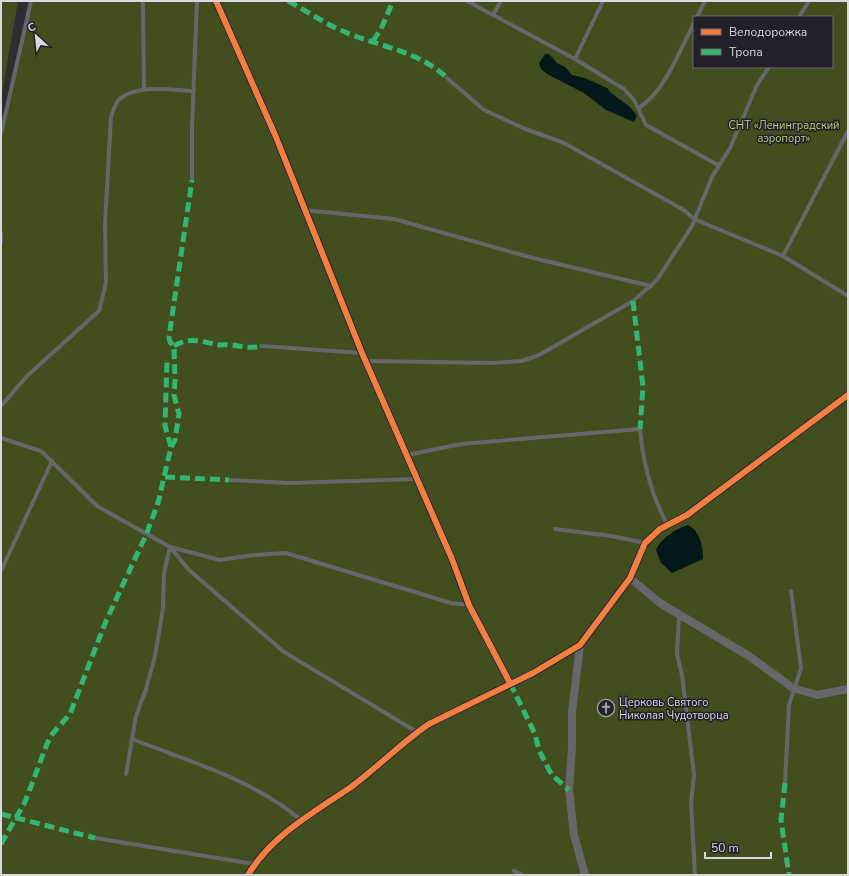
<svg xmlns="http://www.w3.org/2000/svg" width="849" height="876" font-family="'Nunito Sans',sans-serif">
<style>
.green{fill:#424e1e;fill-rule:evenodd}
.water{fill:#04181a}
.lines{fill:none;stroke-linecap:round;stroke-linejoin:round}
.lane{stroke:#67666b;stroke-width:4}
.street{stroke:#67666b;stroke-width:8}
.quiet{stroke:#33b770;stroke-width:5;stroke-dasharray:10 5;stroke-linecap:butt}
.cycleway-casing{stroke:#23202a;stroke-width:8}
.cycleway{stroke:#f27e40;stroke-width:6}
.labels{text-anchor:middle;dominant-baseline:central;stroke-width:3;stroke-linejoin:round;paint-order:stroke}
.park-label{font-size:11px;fill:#b8d177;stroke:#23202a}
.poi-label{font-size:11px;fill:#d9d8df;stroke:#23202a;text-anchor:start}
</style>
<rect width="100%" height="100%" fill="#2d2d32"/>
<g class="green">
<polygon points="1,1 18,1 1,99"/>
<path d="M32,1H848V875H1V134ZM694,17H832V67H694Z"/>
</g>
<g class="water">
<polygon points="545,54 549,54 557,63 565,67 572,75 585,78 607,88 611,93 630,107 637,116 634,122 606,110 584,93 547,74 541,69 539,63"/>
<path d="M688,525C700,531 703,546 703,559L672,573L661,563L656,550C660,539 677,528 688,525Z"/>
</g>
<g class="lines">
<g class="lane">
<polyline points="143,1 144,89"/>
<polyline points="467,1 575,59 624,89 634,100 646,125 718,165"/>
<polyline points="493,15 501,1"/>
<polyline points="697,17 705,1"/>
<polyline points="799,17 809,1"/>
<polyline points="575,59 603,1"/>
<polyline points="447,78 484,110 523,128 564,143 684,210 694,219 783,256 848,296"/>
<path d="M639,108C665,91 680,50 694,23"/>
<polyline points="1,134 31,1"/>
<polyline points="192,180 192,126 197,1"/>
<polyline points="304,210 394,219 533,258 651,286"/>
<polyline points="1,233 1,242"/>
<polyline points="783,256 848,131"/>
<polyline points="261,346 362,353"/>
<polyline points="366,361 494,363 522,361 539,355 633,301 657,280 692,226 712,177 730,148 757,85 769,67"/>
<path d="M1,406L27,376L99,311L106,283L105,224L111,117C113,111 115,102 121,98C138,84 173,90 194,91"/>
<polyline points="1,438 41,451 97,506 170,547 220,560 253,555 286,553 451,603 469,605"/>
<path d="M407,455L461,444L640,429C643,463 651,494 667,524"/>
<polyline points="229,480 290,483 416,479"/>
<polyline points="555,529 611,536 645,543"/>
<polyline points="170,547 189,570 284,652 417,732"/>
<polyline points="1,571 52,461"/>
<polyline points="679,615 677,654 682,675 694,775 691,803 695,875"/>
<path d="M132,739C191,762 252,779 301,820"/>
<polyline points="126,774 136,716 146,689 155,656 163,608 164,573 170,547"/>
<polyline points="785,783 789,705 801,668 791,591"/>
<polyline points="95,838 254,864"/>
<polyline points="514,871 523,875"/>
</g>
<g class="street">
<polyline points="216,1 276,137 362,353 452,559 469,605 510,683"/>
<polyline points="630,578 660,603 749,656 793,688 817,695 848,689"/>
<polyline points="580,645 572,712 572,747 569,790 574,835 585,875"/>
<path d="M248,875C272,835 313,813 351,787C378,767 401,743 429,724L533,673L580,645L630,578L645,543L660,529L687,515L848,395"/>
</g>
<g class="quiet">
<path d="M288,1C307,11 325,24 345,32C380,47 419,51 447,78"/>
<polyline points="373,41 381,29 393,1"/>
<polyline points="633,301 643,387 640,429"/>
<path d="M174,346C188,337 200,341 214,344C219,346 225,344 230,345C242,346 250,349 261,346"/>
<polyline points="171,447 175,440 179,414 174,395 175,381 174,346 170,342 169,337 192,180"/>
<polyline points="165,477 229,480"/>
<polyline points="510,683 535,734 539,750 549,770 553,776 569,790"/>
<polyline points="785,783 781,820 789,875"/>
<polyline points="1,814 95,838"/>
<polyline points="1,844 25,802 47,744 53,733 70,714 106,621 146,535 158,503 171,447 165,426 167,360"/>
</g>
<defs>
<g id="cycleway">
<polyline points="216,1 276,137 362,353 452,559 469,605 510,683"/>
<path d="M248,875C272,835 313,813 351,787C378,767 401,743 429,724L533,673L580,645L630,578L645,543L660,529L687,515L848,395"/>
</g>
</defs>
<use href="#cycleway" class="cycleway-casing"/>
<use href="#cycleway" class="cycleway"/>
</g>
<defs>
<symbol id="church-ring" viewBox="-11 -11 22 22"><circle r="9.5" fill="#23202a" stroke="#9d9ca2" stroke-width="1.5"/><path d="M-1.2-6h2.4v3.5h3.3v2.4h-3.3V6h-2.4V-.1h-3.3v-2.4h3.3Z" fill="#9d9ca2"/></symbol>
</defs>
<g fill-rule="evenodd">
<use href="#church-ring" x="596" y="698" width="20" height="20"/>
</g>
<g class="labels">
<g class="park-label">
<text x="784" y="125">СНТ «Ленинградский<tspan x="784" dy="13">аэропорт»</tspan></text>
</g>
<g class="poi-label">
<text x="619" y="702">Церковь Святого<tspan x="619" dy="13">Николая Чудотворца</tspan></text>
</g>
</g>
<rect width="849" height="876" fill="none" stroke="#d9d8df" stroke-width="4"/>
<rect x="693" y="16" width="140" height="52" fill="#23202a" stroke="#6c6a72"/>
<rect x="701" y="29" width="20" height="6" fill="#f27e40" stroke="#6c6a72"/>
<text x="729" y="36" font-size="12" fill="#d9d8df">Велодорожка</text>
<rect x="701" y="49" width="20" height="6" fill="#33b770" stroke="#6c6a72"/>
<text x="729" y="56" font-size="12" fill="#d9d8df">Тропа</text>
<g transform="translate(36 36) rotate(333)" stroke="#23202a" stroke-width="3" paint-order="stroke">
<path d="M0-3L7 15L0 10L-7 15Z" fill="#d9d8df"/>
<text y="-6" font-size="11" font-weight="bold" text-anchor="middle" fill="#d9d8df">С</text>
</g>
<path d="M705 852v6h66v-6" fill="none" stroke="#d9d8df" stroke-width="2"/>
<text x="711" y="852" font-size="12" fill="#d9d8df" stroke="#23202a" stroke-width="3" paint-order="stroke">50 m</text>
</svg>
